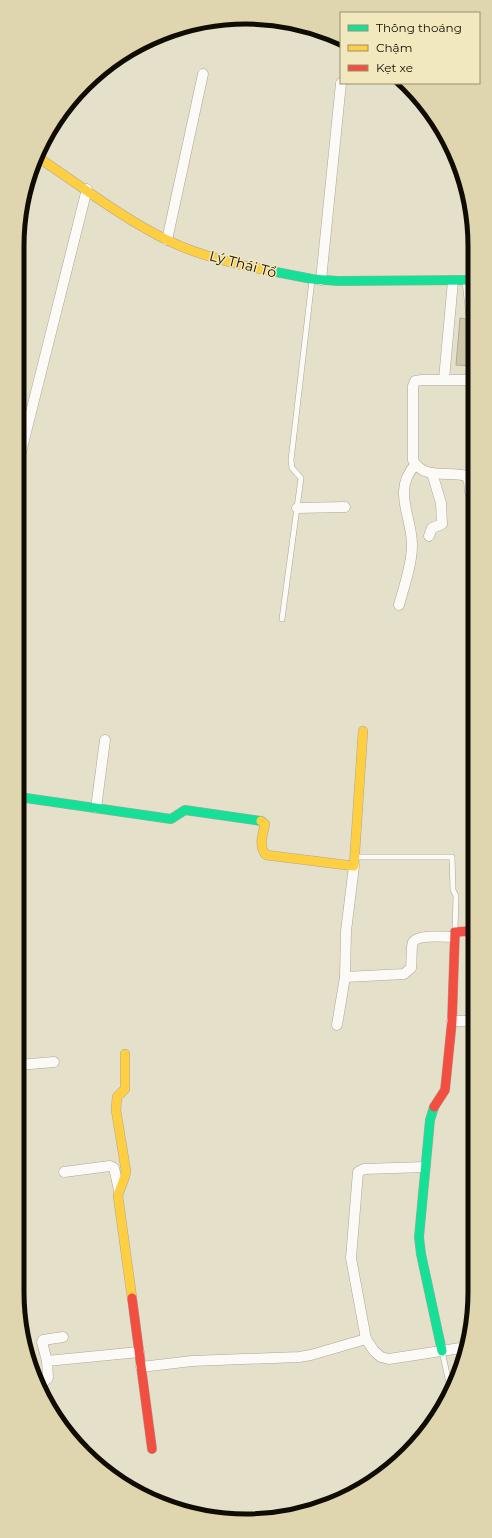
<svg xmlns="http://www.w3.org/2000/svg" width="492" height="1538" font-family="Montserrat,sans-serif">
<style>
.building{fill:#cec7a9;stroke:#afab99}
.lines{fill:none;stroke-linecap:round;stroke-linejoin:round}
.lane-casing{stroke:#aba795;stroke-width:6}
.street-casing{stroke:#aba795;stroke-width:11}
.fast-casing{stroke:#aba795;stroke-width:10}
.slow-casing{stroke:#aba795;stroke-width:10}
.jam-casing{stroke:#aba795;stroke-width:10}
.lane{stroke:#fbfaf7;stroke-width:5}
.street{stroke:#fbfaf7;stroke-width:10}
.fast{stroke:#16e098;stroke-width:9}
.slow{stroke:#ffcf43;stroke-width:9}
.jam{stroke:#f24e42;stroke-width:9}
.labels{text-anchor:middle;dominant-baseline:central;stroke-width:3;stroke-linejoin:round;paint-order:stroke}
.street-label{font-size:14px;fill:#100c01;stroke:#f1e8be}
.rim{fill:none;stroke:#100c01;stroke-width:5}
</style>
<rect width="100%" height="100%" fill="#e5e0ca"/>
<polygon class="building" points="460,318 473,320 473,366 456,365"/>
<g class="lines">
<defs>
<g id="lane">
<polyline points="465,282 469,316 473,316"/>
<polyline points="282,619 301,478 292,468 291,460 312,280"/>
<polyline points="355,857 452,857 453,890 456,896 455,931"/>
<polyline points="442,1351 450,1388"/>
</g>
<g id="street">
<polyline points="167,240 203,74"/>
<polyline points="321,280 341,83"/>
<polyline points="444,379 453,281"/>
<polyline points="20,456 87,189"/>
<path d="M470,492L469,481L466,476C449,471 423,480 413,460V386L415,381L422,380H473"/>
<polyline points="297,508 345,507"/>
<polyline points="429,536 432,528 442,524 441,503 432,473"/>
<path d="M399,605C404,586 412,565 412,545C412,516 392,491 415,465"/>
<polyline points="96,808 105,740"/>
<path d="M345,977L404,974L411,968C412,961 411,946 413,942C418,934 446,937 454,937"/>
<polyline points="452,1021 471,1021"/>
<polyline points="337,1025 345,977 346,931 354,866"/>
<polyline points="18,1065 54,1062"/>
<polyline points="425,1167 364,1169 358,1172 351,1258 366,1339 374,1351 381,1357 389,1359 467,1347"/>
<polyline points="64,1172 110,1166 114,1168 119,1190"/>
<polyline points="47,1361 42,1342 43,1340 63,1337"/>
<polyline points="141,1367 192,1361 299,1357 311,1355 366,1339"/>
<polyline points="36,1383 43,1382 48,1378 47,1361 139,1352"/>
</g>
<g id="fast">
<polyline points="271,271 312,279 338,281 473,280"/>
<polyline points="19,797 171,819 185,810 261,821"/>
<polyline points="434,1107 430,1120 419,1237 421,1254 442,1351"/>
</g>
<g id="slow">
<path d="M39,158C81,186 122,218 167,240C197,255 238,265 271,271"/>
<path d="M261,821L265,824C263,834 258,846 266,855L354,866L363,731"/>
<path d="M125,1054V1089L117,1097L116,1110L126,1171C125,1180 120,1187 118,1196L132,1298"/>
</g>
<g id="jam">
<polyline points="434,1107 445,1090 452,1021 455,932 471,931"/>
<polyline points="132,1298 152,1449"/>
</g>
</defs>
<use href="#lane" class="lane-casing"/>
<use href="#street" class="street-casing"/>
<use href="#fast" class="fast-casing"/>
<use href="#slow" class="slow-casing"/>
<use href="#jam" class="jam-casing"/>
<use href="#lane" class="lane"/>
<use href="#street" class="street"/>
<use href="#fast" class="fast"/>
<use href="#slow" class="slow"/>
<use href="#jam" class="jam"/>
</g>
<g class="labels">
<g class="street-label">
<text transform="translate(243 264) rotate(15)">Lý Thái Tổ</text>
</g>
</g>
<path d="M0 0H492V1538H0ZM246 24H246A222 222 0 0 1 468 246V1292A222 222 0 0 1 246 1514H246A222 222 0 0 1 24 1292V246A222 222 0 0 1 246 24Z" fill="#dfd6af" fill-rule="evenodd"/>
<path class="rim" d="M246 24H246A222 222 0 0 1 468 246V1292A222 222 0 0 1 246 1514H246A222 222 0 0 1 24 1292V246A222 222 0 0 1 246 24Z"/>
<rect x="340" y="12" width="140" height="72" fill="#f1e8be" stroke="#979072"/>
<rect x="348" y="25" width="20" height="6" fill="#16e098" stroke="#979072"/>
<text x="376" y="32" font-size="12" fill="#100c01">Thông thoáng</text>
<rect x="348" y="45" width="20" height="6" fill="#ffcf43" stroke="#979072"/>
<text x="376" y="52" font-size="12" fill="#100c01">Chậm</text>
<rect x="348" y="65" width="20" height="6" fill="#f24e42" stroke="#979072"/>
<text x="376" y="72" font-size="12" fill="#100c01">Kẹt xe</text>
</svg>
